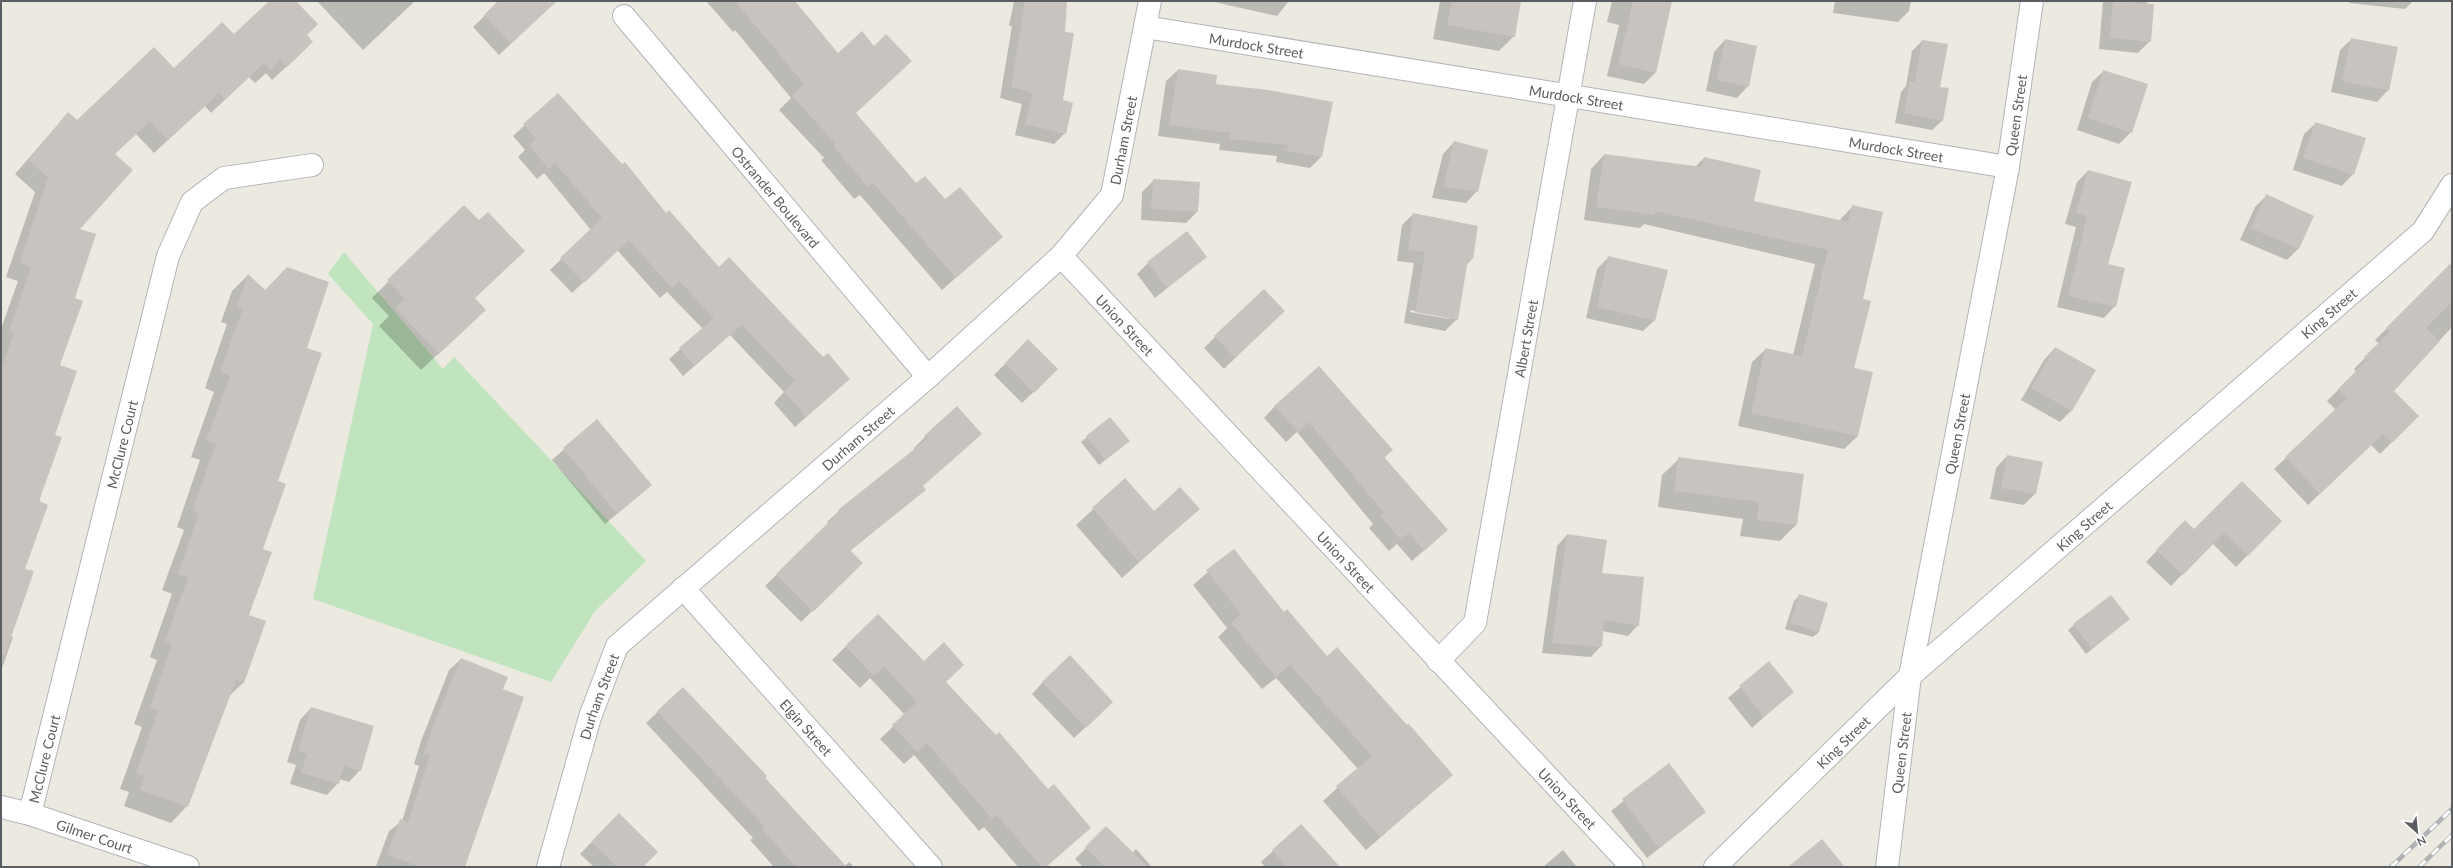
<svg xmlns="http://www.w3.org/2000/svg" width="2453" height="868" font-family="Lato,sans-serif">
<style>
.green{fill:#c0e4bd}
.shadow{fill:#0003;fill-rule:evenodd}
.building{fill:#c8c3be}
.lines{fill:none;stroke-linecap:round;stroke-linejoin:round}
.minor-casing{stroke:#b2b4b8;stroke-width:24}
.minor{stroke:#fff;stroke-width:22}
.rail-casing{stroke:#b0b1b2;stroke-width:4.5}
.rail{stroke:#fff;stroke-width:3;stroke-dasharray:9;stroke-linecap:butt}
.labels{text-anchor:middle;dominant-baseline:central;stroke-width:3;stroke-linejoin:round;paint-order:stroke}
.street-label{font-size:14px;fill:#5a5e62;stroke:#fff}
</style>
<rect width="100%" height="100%" fill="#ece9e1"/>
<polygon class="green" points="344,252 443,369 454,357 646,561 595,611 551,682 313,599 373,324 328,274"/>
<g class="shadow">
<polygon points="270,1 294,1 306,35 298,56 272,80 266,73 255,83 249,77 211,113 205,106 154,153 136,134 114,154 78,229 74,299 59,365 54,435 10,636 13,637 1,671 1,329 18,281 6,277 35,192 15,174 68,113 77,121 174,69 234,36"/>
<polygon points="317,1 415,1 363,50"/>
<polygon points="500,1 555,1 499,55 473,27"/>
<polygon points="706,1 793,1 855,113 916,185 1002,237 942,290 860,195 854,199 821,160 824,158 779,110 791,98 735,30 733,32"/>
<polygon points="1014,1 1066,1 1063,16 1066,16 1063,32 1062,101 1065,133 1054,144 1015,135 1022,104 1000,98 1012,26 1009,26"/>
<polygon points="1210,1 1289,1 1277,16"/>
<polygon points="1440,1 1520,1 1514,36 1499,51 1433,39"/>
<polygon points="1612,1 1671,1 1655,73 1644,84 1607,76 1619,25 1607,22"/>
<polygon points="1835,1 1911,1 1909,11 1898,22 1833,13"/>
<polygon points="2103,1 2147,1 2150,41 2138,53 2099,49"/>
<polygon points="2349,1 2413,1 2405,9 2349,3"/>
<polygon points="2352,39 2388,90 2377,102 2331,92 2340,50"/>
<polygon points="1725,40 1748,86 1737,98 1706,91 1714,52"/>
<polygon points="1922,41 1939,87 1943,120 1932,130 1895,123 1901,92 1906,86 1912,51"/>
<polygon points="1178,70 1215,85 1321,157 1310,168 1276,162 1277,156 1219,150 1220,144 1158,136 1166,81"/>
<polygon points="2104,71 2131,132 2119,144 2077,130 2092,82"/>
<polygon points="558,94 666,214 719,268 849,379 795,427 774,403 784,392 730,335 683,376 669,359 703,329 667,292 660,298 617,250 572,293 550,270 591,230 544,173 537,179 518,157 525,150 513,136"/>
<polygon points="2316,123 2353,174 2342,186 2293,170 2304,134"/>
<polygon points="1454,142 1477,191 1466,203 1432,198 1443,154"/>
<polygon points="1604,155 1695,167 1704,158 1753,202 1839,221 1853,206 1862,300 1853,368 1858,436 1844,449 1738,426 1752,362 1766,349 1793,355 1815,264 1644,224 1640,228 1584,220 1591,169"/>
<polygon points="2088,171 2115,306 2104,318 2057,307 2076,227 2065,224 2077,182"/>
<polygon points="1154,180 1197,212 1186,223 1141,220 1142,192"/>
<polygon points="2266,196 2313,216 2298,249 2287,260 2240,240 2255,207"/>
<polygon points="464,206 507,267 474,299 468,326 421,370 379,326 389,316 372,298"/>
<path d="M1413,214L1472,259L1466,265L1457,319L1445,331L1404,323L1414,263L1397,261L1402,225ZM1410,310L1449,317V319L1410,312Z"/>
<polygon points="1206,257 1155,298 1137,274 1148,263"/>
<polygon points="1609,257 1655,320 1643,331 1586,318 1597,269"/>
<polygon points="2452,264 2452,327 2393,391 2418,416 2380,454 2371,445 2308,505 2274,469 2336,410 2327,401 2356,372 2354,369 2379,344 2375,340"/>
<polygon points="248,275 305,348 248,616 265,622 243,683 228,697 187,806 171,823 124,806 129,792 120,789 142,727 134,724 157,660 150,657 172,594 162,590 184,530 177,527 200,460 191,457 214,392 205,388 227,324 221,322 232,291"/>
<polygon points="1272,322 1224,369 1204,348 1215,337"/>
<polygon points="1028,341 1057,369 1022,403 994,375"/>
<polygon points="2055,348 2072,410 2060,422 2021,400 2044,360"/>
<polygon points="1275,406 1392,450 1384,458 1447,530 1412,561 1397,544 1389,551 1369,528 1373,524 1297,432 1286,442 1264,418"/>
<polygon points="957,408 922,487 925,490 850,551 861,563 801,622 765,586 829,524 827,522 839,511 915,449 914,448 925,437"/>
<polygon points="1110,418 1123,446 1099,465 1081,442"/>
<polygon points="597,420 651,485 605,524 552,460"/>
<polygon points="2007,456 2042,462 2035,494 2024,505 1990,499 1996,468"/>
<polygon points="1679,459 1803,475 1796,525 1780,541 1740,536 1743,519 1658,507 1662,475"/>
<polygon points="1125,480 1153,512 1198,509 1122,578 1076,525"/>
<polygon points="2281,521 2236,567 2212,543 2171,586 2146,562 2174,533"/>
<polygon points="1567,535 1600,574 1638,625 1628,636 1602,631 1601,646 1591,657 1542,653 1557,546"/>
<polygon points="1234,550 1284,613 1327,658 1452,775 1366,850 1323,801 1358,769 1276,678 1262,689 1218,637 1227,628 1193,585"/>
<polygon points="1799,596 1819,632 1813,637 1785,629 1794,601"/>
<polygon points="878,615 1047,790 1090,828 1046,867 1018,867 984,827 979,831 914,755 904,764 880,739 905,715 870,678 860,688 832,660"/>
<polygon points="2129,619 2086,654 2068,630 2074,625"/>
<polygon points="461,659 502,689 464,867 376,866 389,831 402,821 419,766 414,764 421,741 449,670"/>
<polygon points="1769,663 1792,692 1752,728 1728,698"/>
<polygon points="1043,682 1101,713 1074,738 1032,694"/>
<polygon points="683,688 845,866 849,862 854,867 774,867 750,840 753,838 646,723"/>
<polygon points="311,708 360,770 349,782 339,779 338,783 327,795 290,784 296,765 287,762 300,720"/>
<polygon points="1669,765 1705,812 1647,858 1611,811"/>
<polygon points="619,814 642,867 594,867 580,854"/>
<polygon points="1301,825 1339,867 1265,867 1261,862"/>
<polygon points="1106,828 1132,853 1136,849 1152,867 1083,867 1075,859"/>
<polygon points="1563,850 1577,867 1543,867"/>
</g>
<g class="building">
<polygon points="269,1 296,1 318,24 307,35 313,42 287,67 280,60 270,70 264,63 225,100 219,93 168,140 150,121 115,154 133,170 80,229 96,234 75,298 83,301 60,365 77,371 55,435 62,437 39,501 48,505 25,569 34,571 5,655 1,654 1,369 14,333 9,331 31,267 20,263 48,177 28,160 68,112 77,120 154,47 174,68 222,22 234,34"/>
<polygon points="498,1 557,1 511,44 484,15"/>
<polygon points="735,1 795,1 838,53 862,31 874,46 886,34 912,61 856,113 916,183 925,176 945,199 960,187 1003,237 956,278 873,183 868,187 833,146 836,144 792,96 804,84"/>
<polygon points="1025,1 1067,1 1065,32 1074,33 1063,100 1073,103 1066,134 1025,124 1033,93 1011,87"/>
<polygon points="1452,1 1521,1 1515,37 1447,25"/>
<polygon points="1633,1 1672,1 1656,73 1618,64"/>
<polygon points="2113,1 2154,4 2151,42 2110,38"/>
<polygon points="2351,38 2398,47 2389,91 2342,81"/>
<polygon points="1725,39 1757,46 1749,87 1717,80"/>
<polygon points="1922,40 1948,44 1940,87 1949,88 1943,121 1904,113 1910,81 1915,82"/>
<polygon points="1178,69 1217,75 1216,84 1268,90 1333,102 1322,157 1287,151 1288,145 1230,139 1231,133 1169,125"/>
<polygon points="2103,70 2148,84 2132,133 2088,118"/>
<polygon points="558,93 622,164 625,162 666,213 669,210 719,267 729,257 823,357 828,353 850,379 806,417 784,391 795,381 742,325 694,365 679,348 714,318 679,281 672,288 629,240 584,283 560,258 602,218 555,163 549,169 529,145 536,139 523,124"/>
<polygon points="2315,122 2366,138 2354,175 2303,158"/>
<polygon points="1454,141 1488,150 1478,192 1443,187"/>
<polygon points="1604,154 1702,167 1704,157 1761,170 1754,201 1848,222 1852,205 1883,212 1863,299 1871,301 1854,368 1873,372 1858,436 1751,413 1765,348 1802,356 1828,250 1655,211 1655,215 1596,207"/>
<polygon points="2088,170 2132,182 2108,264 2125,268 2116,307 2068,296 2087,216 2076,213"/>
<polygon points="1153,179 1200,182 1198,212 1151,209"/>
<polygon points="2266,194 2314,216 2299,249 2251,228"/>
<polygon points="464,205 479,220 488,212 525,251 475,298 486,310 439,354 395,308 405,299 387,280"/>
<polygon points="1413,213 1478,226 1473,259 1468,259 1458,320 1415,312 1425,252 1408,250"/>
<polygon points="1187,231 1207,257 1167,288 1147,262"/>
<polygon points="1608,256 1668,270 1655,321 1597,307"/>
<polygon points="2452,262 2452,302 2426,328 2440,341 2394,391 2419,416 2392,443 2383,434 2320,494 2285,457 2347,398 2338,389 2367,360 2364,357 2390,332 2386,328"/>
<polygon points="287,267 329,282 307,348 322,353 278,481 286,484 263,549 272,552 249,615 266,621 244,683 236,680 188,807 140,790 145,776 136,773 158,711 150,708 172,644 165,641 188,578 178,574 199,513 192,511 216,444 206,441 230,376 220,372 243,308 237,306 248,274 265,290"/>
<polygon points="1264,289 1285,311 1235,358 1214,336"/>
<polygon points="1028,339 1058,369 1034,393 1005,363"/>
<polygon points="2055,347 2096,370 2072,411 2031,388"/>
<polygon points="1319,366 1393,450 1384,457 1448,530 1424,551 1409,533 1401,540 1380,516 1384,513 1309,422 1298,432 1274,406"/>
<polygon points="957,406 982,434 923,486 926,490 850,550 863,563 813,612 776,574 839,512 838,510 927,439 924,436"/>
<polygon points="1110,417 1130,441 1105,460 1086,436"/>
<polygon points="597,419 652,485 617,514 563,448"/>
<polygon points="2007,455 2043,462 2036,494 2001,488"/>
<polygon points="1678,457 1804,474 1797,525 1757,520 1759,502 1674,491"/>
<polygon points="1125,478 1154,511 1180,487 1200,509 1139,562 1092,508"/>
<polygon points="2242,481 2282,521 2248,556 2224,533 2183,575 2156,550 2185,520 2194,529"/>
<polygon points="1567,534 1607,540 1602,573 1644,577 1639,626 1604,620 1602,647 1552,643"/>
<polygon points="1234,549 1284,612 1287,609 1327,656 1337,647 1407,725 1409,724 1453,775 1380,837 1336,786 1372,756 1290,665 1276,677 1231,623 1241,614 1206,570"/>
<polygon points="1799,594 1828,603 1819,632 1790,623"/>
<polygon points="2111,595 2130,619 2092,649 2073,624"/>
<polygon points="878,614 924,661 944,642 964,665 946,682 996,735 999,732 1048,789 1054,784 1091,828 1045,867 1042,867 997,815 992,819 927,743 917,752 892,725 917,702 884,666 874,676 845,646"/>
<polygon points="1070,655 1113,702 1086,728 1042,682"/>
<polygon points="461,658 508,677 503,689 524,697 465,867 421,867 387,855 400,819 408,822 430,755 424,753 432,729"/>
<polygon points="1769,661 1794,692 1764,717 1739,686"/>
<polygon points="683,687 767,776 765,778 847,867 796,867 761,828 764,826 657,711"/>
<polygon points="311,707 374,726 361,771 344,766 339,784 301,773 307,754 298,751"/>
<polygon points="1669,763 1706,812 1659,848 1622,799"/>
<polygon points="619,813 658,852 643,867 617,867 591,842"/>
<polygon points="1301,824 1340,867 1287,867 1272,850"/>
<polygon points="1106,826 1148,867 1105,867 1085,847"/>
<polygon points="1822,839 1845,867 1788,867"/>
</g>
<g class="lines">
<defs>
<g id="minor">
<path id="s1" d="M624,16L928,377"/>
<path id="s2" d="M1145,27L2008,167"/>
<path id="s3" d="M1061,256L1632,867"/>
<path id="s4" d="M683,588L931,867"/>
<path id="s5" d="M1438,661L1475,623L1585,1"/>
<path id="s6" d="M1,807L30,814L188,867"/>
<path id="s7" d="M30,814L168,256L192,202L224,178L312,165"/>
<path id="s8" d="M548,867L590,717L617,646L928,377L1061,256L1112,195L1150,1"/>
<path id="s9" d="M1715,867L1910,676L2423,231L2452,185"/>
<path id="s10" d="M1887,867L1910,676L2008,167L2032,1"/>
</g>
</defs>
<use href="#minor" class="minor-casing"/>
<use href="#minor" class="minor"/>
<defs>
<g id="rail">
<polyline points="2391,867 2452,809"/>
<polyline points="2419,867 2452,835"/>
</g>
</defs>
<use href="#rail" class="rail-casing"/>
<use href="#rail" class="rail"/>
</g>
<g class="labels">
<g class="street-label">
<text stroke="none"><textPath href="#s2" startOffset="113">Murdock Street</textPath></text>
<text stroke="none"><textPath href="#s2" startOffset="437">Murdock Street</textPath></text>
<text stroke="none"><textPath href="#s10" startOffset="763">Queen Street</textPath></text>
<text stroke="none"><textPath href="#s8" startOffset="958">Durham Street</textPath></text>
<text stroke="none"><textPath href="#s2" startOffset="761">Murdock Street</textPath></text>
<text stroke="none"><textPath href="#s1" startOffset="236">Ostrander Boulevard</textPath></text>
<text stroke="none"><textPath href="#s9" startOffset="827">King Street</textPath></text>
<text stroke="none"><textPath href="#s3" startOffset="94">Union Street</textPath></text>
<text stroke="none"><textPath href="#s5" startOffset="342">Albert Street</textPath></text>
<text stroke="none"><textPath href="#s10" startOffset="439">Queen Street</textPath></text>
<text stroke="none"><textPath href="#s8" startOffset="550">Durham Street</textPath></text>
<text stroke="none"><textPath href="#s7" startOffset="381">McClure Court</textPath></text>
<text stroke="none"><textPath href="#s9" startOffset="503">King Street</textPath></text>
<text stroke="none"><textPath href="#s3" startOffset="418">Union Street</textPath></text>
<text stroke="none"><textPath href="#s8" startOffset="178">Durham Street</textPath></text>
<text stroke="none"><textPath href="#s4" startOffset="186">Elgin Street</textPath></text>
<text stroke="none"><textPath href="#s9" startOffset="179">King Street</textPath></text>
<text stroke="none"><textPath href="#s10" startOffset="115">Queen Street</textPath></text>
<text stroke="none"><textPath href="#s7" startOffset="57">McClure Court</textPath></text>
<text stroke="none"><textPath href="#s3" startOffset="742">Union Street</textPath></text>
<text stroke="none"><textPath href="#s6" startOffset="98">Gilmer Court</textPath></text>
</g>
</g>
<rect width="2453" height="868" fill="none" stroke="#5a5e62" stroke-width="4"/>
<g transform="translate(2417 832) rotate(153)" stroke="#ffffff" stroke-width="3" paint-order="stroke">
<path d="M0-3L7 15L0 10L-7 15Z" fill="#5a5e62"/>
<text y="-6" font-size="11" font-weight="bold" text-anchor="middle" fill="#5a5e62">N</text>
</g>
</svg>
